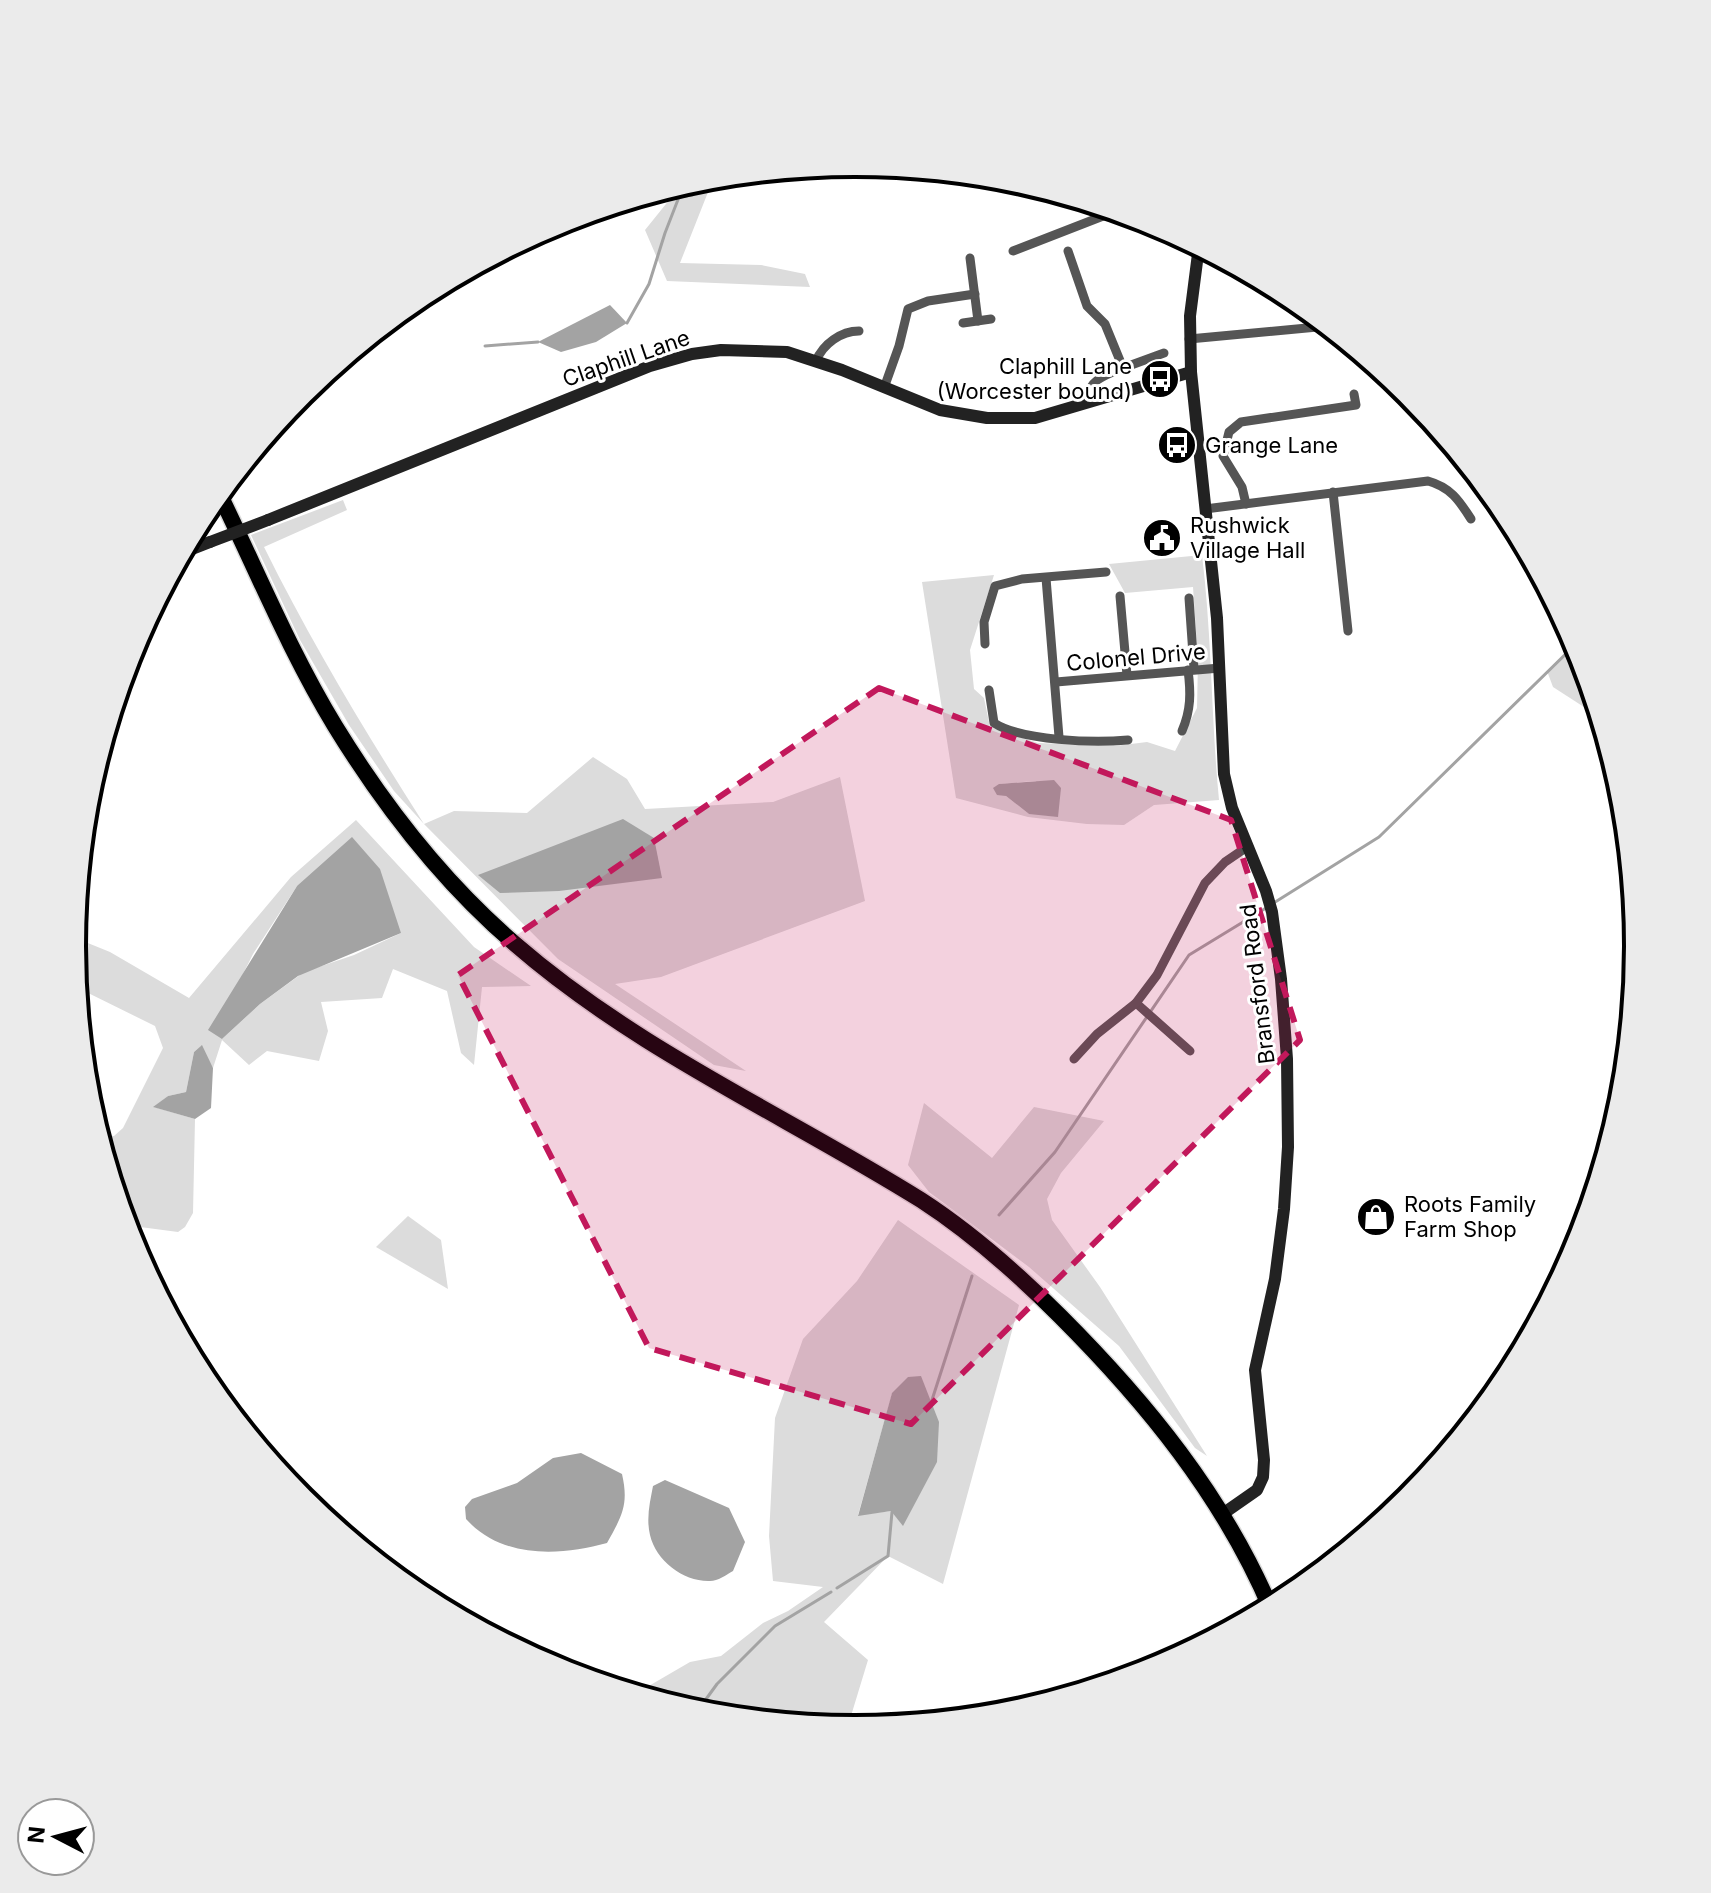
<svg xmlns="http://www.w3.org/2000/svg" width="1711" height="1893" font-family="Inter,sans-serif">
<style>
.green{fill:#dcdcdc;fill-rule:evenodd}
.water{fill:#a3a3a3}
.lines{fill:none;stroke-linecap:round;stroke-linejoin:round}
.stream{stroke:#a3a3a3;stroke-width:3}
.highway-casing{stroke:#dbdbdb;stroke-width:19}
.street{stroke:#555;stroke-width:9}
.secondary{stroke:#222;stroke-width:12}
.highway{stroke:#000;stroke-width:16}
.secondary-bridge{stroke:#222;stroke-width:12}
.marked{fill:#c2185b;fill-opacity:0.2;stroke:#c2185b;stroke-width:6;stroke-dasharray:16 10;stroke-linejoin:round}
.labels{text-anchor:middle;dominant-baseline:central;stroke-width:6;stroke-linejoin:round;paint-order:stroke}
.street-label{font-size:22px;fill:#000;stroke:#fff}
.poi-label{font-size:22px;fill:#000;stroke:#fff;text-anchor:start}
.rim{fill:none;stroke:#000;stroke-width:4}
</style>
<rect width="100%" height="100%" fill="#fff"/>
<g class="green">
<polygon points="714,177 680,263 761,265 805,274 810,287 667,281 645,230 674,194 692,195 699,179"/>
<path d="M343,500L347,510L264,547C312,644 366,733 424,824L454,811L527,813L593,757L627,779L645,809L773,802L840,777L865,901L661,977L615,984L746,1071L714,1065L558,959L424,824L394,791L349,725L300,640L251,535Z"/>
<path d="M1202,555C1212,636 1211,718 1219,800L1154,805L1124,825L1087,824L1028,817L956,798L922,582L994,575L970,650L974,689L984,698L990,727L1038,743L1115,746L1147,742L1175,751L1197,708L1198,661L1193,587L1125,593L1109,564ZM1036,781L1029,814L1006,796L999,784Z"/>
<polygon points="1576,641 1580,647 1601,718 1553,687 1547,671"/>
<path d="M356,820L474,947L531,986L482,987L474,1065L461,1053L447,991L393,969L382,998L321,1002L328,1031L319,1061L267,1051L249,1065L222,1040L213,1068L201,1046L194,1052L186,1092L168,1096L154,1107L195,1119L193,1213L185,1227L178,1232L125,1225L97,1134L114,1136L123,1128L163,1048L155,1026L76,987L73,937L110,952L189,998L291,877ZM297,886L401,933L354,955L304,972L260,1004L222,1039L238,984L253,954Z"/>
<polygon points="924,1103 992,1158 1034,1107 1104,1121 1061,1173 1047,1199 1052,1220 1100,1287 1207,1456 1195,1448 1119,1346 1029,1267 929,1192 908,1165"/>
<polygon points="408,1216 441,1240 448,1289 376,1247"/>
<path d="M898,1220L1019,1305L943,1584L888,1556L824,1622L868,1660L847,1729L793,1724L759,1712L752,1720L702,1715L635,1694L690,1662L721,1656L763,1623L788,1611L823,1587L773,1581L769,1536L775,1418L803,1339L857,1281ZM892,1394L903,1525L891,1511L858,1515Z"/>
</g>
<g class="water">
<polygon points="610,305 627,323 596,342 561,352 538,342"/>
<polygon points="1054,780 1061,788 1058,817 1029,814 1006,796 997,795 993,788 999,784"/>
<polygon points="623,819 654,838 662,878 559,891 500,893 478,875"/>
<polygon points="352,837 380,869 401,933 298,976 260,1004 222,1039 208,1030 297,886"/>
<polygon points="202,1045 213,1068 211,1108 195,1119 153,1107 168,1096 186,1092 194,1052"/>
<polygon points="921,1376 939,1422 937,1462 903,1526 891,1511 858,1516 892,1393 908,1377"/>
<path d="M581,1453L622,1474C629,1505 622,1516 607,1543C560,1556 502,1559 466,1519L465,1507L472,1499L517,1483L553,1458Z"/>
<path d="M665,1480L729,1508L745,1542L733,1571C726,1575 718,1581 710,1581C684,1582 656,1561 650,1535C646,1518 650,1502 653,1486Z"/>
</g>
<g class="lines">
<g class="stream">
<polyline points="627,323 649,284 665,233 679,197 692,195"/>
<polyline points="485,346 538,342"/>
<polyline points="1272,904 1379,837 1577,643"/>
<polyline points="999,1215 1055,1152 1189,955 1266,908"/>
<polyline points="931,1403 972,1276"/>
<polyline points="837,1588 888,1556 892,1512"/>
<polyline points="696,1713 717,1684 775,1626 831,1592"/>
</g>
<defs>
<path id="highway" d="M219,493C257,571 290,652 335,726C384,806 444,883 515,944C637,1050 785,1115 921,1200C972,1233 1018,1274 1060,1316C1146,1402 1223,1496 1271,1609"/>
</defs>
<use href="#highway" class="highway-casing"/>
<g class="street">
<polyline points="1013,251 1116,211"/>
<path d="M1068,251L1087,306L1105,324L1123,368C1107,374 1085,381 1089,401"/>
<polyline points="970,258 978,321"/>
<polyline points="963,323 991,319"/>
<polyline points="1189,339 1328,326"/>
<path d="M816,361C823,344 841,331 859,331"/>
<polyline points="1123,368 1164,353"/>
<polyline points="884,388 899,346 908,309 928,301 975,294"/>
<polyline points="1333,492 1348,631"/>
<polyline points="1246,504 1242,487 1223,456 1229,432 1241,422 1356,405 1354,394"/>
<path d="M1205,509L1428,481C1450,487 1459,500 1471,519"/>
<polyline points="1046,578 1059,737"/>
<polyline points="1120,596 1127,675"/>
<polyline points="1189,598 1194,669"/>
<polyline points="985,644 984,622 995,586 1022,579 1106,572"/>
<polyline points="1056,682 1220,668"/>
<path d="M989,690L994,723C1022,741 1094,743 1128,740"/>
<path d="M1182,731C1191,710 1191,693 1188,670"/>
<polyline points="1136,1003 1190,1051"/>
<polyline points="1074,1059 1097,1034 1136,1003 1157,975 1205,883 1225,862 1247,847"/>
</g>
<g class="secondary">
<polyline points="1199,246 1190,316 1191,372 1217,618 1224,774 1232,808 1266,891 1272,912 1281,979 1287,1059 1288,1147 1284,1209 1275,1279 1255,1370 1264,1460 1263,1477 1257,1490 1224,1513"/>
<polyline points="268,520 650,366 692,354 721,350 787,352 842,370 940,410 987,418 1035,418 1191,372"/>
<polyline points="182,553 210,542"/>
</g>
<use href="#highway" class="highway"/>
<polyline class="secondary-bridge" points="210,542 268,520"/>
</g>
<path class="marked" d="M879,688L1231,820L1300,1040L911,1424L649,1348L458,975Z"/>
<defs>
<symbol id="bus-disc" viewBox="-11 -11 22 22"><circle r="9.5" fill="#000" stroke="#fff"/><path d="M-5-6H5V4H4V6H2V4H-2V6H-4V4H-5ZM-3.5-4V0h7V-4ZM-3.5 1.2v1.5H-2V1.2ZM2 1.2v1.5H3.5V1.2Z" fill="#fff"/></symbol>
<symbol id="civic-disc" viewBox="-11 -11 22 22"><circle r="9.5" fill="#000" stroke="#fff"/><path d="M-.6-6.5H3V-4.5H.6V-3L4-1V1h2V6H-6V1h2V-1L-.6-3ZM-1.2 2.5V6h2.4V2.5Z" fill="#fff"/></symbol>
<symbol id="shop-disc" viewBox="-11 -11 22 22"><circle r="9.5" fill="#000" stroke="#fff"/><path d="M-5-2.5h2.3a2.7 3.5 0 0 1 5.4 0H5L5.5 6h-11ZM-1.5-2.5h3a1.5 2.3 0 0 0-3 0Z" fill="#fff"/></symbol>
</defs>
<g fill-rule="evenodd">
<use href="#bus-disc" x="1138" y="357" width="44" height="44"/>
<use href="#bus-disc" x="1155" y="423" width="44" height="44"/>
<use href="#civic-disc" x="1140" y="516" width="44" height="44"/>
<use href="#shop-disc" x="1354" y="1195" width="44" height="44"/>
</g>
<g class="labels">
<g class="street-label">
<text transform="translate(626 358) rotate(-19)">Claphill Lane</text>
<text transform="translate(1136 657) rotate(-5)">Colonel Drive</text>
<text transform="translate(1257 984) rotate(-97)">Bransford Road</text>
</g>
<g class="poi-label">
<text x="1132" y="366" text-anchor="end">Claphill Lane<tspan x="1132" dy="25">(Worcester bound)</tspan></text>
<text x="1205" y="445">Grange Lane</text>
<text x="1190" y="525">Rushwick<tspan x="1190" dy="25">Village Hall</tspan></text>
<text x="1404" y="1204">Roots Family<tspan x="1404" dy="25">Farm Shop</tspan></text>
</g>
</g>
<path d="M0 0H1711V1893H0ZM86 946a769 769 0 1 1 1538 0a769 769 0 1 1-1538 0Z" fill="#ebebeb" fill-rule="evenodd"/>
<path class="rim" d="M86 946a769 769 0 1 1 1538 0a769 769 0 1 1-1538 0Z"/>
<g transform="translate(56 1837) rotate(276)"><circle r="38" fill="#ffffff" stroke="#999999" stroke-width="2"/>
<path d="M0-6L14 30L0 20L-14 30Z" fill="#000000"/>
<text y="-12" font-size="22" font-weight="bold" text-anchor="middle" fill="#000000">N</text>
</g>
</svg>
